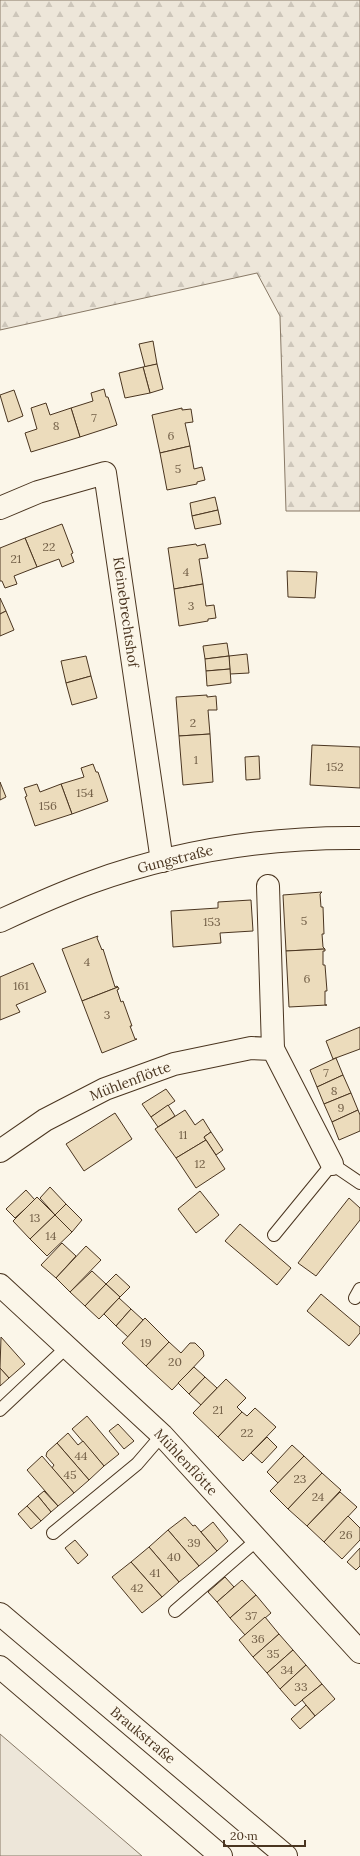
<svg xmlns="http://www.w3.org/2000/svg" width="360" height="1856" font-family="Lora,serif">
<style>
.green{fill:#ede6d9;stroke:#887966}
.forest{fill:url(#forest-firs);stroke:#887966}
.building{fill:#ecdcbc;stroke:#4a3520}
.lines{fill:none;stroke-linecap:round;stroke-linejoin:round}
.lane-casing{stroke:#4a3520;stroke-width:14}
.street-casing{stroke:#4a3520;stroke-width:24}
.secondary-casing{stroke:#4a3520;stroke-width:24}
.primary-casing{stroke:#4a3520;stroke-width:24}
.lane{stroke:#fbf6e9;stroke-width:12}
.street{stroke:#fbf6e9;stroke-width:22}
.secondary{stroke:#fbf6e9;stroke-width:22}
.primary{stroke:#fbf6e9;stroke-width:22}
.labels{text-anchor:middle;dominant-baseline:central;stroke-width:3;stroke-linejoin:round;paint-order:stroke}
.number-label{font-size:12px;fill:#725f47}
.street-label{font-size:14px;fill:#4a3520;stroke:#fbf6e9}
</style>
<defs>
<pattern id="forest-firs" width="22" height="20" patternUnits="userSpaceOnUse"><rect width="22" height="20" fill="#ede6d9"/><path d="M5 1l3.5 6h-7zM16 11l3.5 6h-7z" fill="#cdc6ba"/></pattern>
</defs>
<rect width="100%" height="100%" fill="#fbf6e9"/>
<polygon class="green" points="0,1734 142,1856 0,1856"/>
<polygon class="forest" points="0,0 360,0 360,511 286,511 280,316 257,273 0,330"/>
<g class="building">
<polygon points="153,341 157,364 145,367 139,344"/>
<polygon points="157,364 163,389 150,393 143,367"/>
<polygon points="143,367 150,393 125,398 119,373"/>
<polygon points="104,389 106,397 108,397 117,425 80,437 71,408 93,401 91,393"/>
<polygon points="14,390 23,416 8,422 0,395"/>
<polygon points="46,403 50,415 71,408 80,437 31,452 25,433 37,429 31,408"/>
<polygon points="182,408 182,410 191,409 193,422 185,423 190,446 160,453 152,415"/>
<polygon points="190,446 194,469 202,467 205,480 197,482 197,484 167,490 160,453"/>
<polygon points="215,497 218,510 192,516 190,503"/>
<polygon points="218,510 221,524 195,529 192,516"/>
<polygon points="62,524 73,553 71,554 74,562 62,567 59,559 37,567 25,538"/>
<polygon points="25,538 37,567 14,576 17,584 5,588 2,581 0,581 0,548"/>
<polygon points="196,544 197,546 205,544 208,558 199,559 203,584 174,589 168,548"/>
<polygon points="287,571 317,572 315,598 288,597"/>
<polygon points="203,584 206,606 214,605 216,618 208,619 208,621 179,626 174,589"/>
<polygon points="0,598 6,611 0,614"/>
<polygon points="6,611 14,630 0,636 0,614"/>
<polygon points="227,643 229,656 205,659 203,646"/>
<polygon points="247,654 249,673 230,674 229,656"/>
<polygon points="86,656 91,676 66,683 61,661"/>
<polygon points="229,656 230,669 206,671 205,659"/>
<polygon points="230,669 231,683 207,686 206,671"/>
<polygon points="91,676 97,698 72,705 66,683"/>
<polygon points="207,695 207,697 216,696 217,710 208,710 210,734 179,736 176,697"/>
<polygon points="210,734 213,782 183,785 179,736"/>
<polygon points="312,745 360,747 360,788 310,785"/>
<polygon points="259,756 260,779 246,780 245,757"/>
<polygon points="93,764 96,772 98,772 108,801 72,814 61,784 84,777 81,768"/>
<polygon points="0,782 6,797 0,800"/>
<polygon points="37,784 40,792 61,784 72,814 35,826 25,797 27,796 24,788"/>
<polygon points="322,892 320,894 321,907 323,907 324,934 322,934 323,947 325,949 286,951 283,895"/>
<polygon points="251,900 253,931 220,933 221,943 173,947 171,911 218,908 218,902"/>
<polygon points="98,936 97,938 102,950 103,949 115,987 117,986 118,987 82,1001 62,949"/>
<polygon points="325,949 325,951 323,951 323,965 325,965 327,991 325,991 325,1005 327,1005 289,1007 286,951"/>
<polygon points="33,963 46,992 16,1005 20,1012 0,1020 0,977"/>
<polygon points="118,987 119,989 117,990 121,1002 123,1001 132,1026 130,1026 135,1039 137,1039 102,1053 82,1001"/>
<polygon points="360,1027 360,1049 333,1059 326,1041"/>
<polygon points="336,1058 343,1075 317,1087 310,1070"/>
<polygon points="343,1075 351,1093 324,1104 317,1087"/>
<polygon points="166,1089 175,1101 151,1117 142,1104"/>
<polygon points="351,1093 358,1110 332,1122 324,1104"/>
<polygon points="168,1105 175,1116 158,1127 151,1117"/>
<polygon points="185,1110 195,1125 203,1119 211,1132 204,1137 206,1140 176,1158 155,1129"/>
<polygon points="358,1110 360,1115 360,1131 339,1140 332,1122"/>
<polygon points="115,1113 132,1139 84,1171 66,1144"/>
<polygon points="211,1132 223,1150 216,1155 204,1137"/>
<polygon points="206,1140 225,1169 196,1188 176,1158"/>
<polygon points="50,1187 66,1204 55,1215 40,1198"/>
<polygon points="26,1190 35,1200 15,1218 6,1209"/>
<polygon points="200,1191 219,1215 196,1233 178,1209"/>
<polygon points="37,1197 55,1215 30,1239 13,1221"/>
<polygon points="349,1198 360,1208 360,1220 316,1276 298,1263"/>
<polygon points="66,1204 82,1220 72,1232 55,1215"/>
<polygon points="55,1215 72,1232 47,1256 30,1239"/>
<polygon points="240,1224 291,1268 277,1285 225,1241"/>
<polygon points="62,1243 76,1256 56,1278 41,1265"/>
<polygon points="86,1246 101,1260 70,1292 56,1278"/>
<polygon points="92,1271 106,1284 85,1306 70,1292"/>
<polygon points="116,1274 130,1287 120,1297 106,1284"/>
<polygon points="106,1284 120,1297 99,1319 85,1306"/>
<polygon points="321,1294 360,1327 360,1333 349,1346 307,1311"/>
<polygon points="119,1298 131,1309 116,1326 104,1314"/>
<polygon points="131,1309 143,1320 128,1337 116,1326"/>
<polygon points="145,1318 169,1342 146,1366 122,1343"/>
<polygon points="1,1337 25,1364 9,1378 0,1368"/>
<polygon points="169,1342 181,1353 190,1343 195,1343 203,1351 204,1356 172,1390 146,1366"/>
<polygon points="194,1367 205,1377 189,1394 178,1383"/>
<polygon points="0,1368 9,1378 0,1386"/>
<polygon points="205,1377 217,1388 201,1405 189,1394"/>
<polygon points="226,1379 246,1398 237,1407 242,1412 218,1437 193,1413"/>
<polygon points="255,1408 276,1427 243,1461 218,1437 242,1412 247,1416"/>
<polygon points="87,1416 119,1454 104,1466 72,1429"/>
<polygon points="118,1424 134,1441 124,1449 109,1431"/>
<polygon points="68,1433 78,1445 83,1441 104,1466 89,1480 57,1443"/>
<polygon points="267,1437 277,1447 262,1463 251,1453"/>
<polygon points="57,1443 89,1480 74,1493 52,1468 54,1465 46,1456 47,1452"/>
<polygon points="292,1445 304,1456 278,1483 267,1472"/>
<polygon points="42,1456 74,1493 58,1506 27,1470"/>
<polygon points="304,1456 322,1473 288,1509 270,1491"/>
<polygon points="322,1473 341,1490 307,1526 288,1509"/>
<polygon points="44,1491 58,1506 51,1512 38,1496"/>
<polygon points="340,1492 357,1507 324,1542 307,1526"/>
<polygon points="38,1496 51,1512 41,1521 27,1506"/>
<polygon points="27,1506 41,1521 31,1529 18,1514"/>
<polygon points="348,1516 360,1528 360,1540 342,1559 324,1542"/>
<polygon points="185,1517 193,1526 195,1525 217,1551 199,1566 168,1530"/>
<polygon points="213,1522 228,1541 217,1551 201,1532"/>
<polygon points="168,1530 199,1566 179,1582 149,1547"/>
<polygon points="75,1540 88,1555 78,1564 65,1548"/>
<polygon points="149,1547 179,1582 162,1597 131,1562"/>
<polygon points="360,1548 360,1566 356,1570 347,1562"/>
<polygon points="131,1562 162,1597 142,1613 112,1577"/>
<polygon points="225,1577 234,1587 217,1602 208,1592"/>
<polygon points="242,1580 256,1595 230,1618 217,1602"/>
<polygon points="256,1595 271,1613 245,1635 230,1618"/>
<polygon points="265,1617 279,1634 253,1657 239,1640"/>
<polygon points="279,1634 293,1650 267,1673 253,1657"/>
<polygon points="293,1650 306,1665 280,1689 267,1673"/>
<polygon points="306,1665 322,1684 295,1706 280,1689"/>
<polygon points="322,1684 335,1699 315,1716 302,1700"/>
<polygon points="306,1705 315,1716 300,1729 291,1719"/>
</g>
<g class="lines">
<defs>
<g id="lane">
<polyline points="274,1235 332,1164 360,1183"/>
<polyline points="355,1298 360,1289"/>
<polyline points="0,1410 68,1346"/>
<polyline points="53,1533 137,1464 162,1435"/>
<polyline points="175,1611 258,1539"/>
</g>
<g id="street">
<polyline points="0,508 38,492 105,473 162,861"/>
<polyline points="268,886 273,1049"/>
<polyline points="0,1151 45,1120 105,1089 174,1064 251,1048 273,1049 332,1164"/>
<polyline points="0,1285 162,1435 360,1652"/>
</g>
<path id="secondary" d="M0,921C30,907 61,893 92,882C178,851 269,837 360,838"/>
<g id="primary">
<polyline points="0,1614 286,1856"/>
<polyline points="0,1667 221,1856"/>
</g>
</defs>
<use href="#lane" class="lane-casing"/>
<use href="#street" class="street-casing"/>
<use href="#secondary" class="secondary-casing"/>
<use href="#primary" class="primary-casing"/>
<use href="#lane" class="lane"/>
<use href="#street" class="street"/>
<use href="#secondary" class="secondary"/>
<use href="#primary" class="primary"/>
</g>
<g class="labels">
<g class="number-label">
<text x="94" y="417">7</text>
<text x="56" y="425">8</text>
<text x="171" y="435">6</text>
<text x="178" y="468">5</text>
<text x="49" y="546">22</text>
<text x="16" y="558">21</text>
<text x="186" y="571">4</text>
<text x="191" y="605">3</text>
<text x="193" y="722">2</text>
<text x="196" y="759">1</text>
<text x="335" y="766">152</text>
<text x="85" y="792">154</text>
<text x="48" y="805">156</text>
<text x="304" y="920">5</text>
<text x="212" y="921">153</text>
<text x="87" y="961">4</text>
<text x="307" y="978">6</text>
<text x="21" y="985">161</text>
<text x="107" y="1014">3</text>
<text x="326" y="1072">7</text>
<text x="334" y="1090">8</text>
<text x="341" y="1107">9</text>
<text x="183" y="1134">11</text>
<text x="200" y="1163">12</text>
<text x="35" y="1217">13</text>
<text x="51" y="1235">14</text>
<text x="146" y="1342">19</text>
<text x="175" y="1361">20</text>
<text x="218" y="1409">21</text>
<text x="247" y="1432">22</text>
<text x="81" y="1455">44</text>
<text x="70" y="1474">45</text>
<text x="300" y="1478">23</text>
<text x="318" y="1496">24</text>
<text x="346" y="1534">26</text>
<text x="194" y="1542">39</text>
<text x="174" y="1556">40</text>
<text x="155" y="1572">41</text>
<text x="137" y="1587">42</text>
<text x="251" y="1615">37</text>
<text x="258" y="1638">36</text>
<text x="273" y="1653">35</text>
<text x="287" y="1669">34</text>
<text x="301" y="1686">33</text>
</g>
<g class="street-label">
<text transform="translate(126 612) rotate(82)">Kleinebrechtshof</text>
<text transform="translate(175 859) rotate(-14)">Gungstraße</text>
<text transform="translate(130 1081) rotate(-21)">Mühlenflötte</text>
<text transform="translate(186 1462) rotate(47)">Mühlenflötte</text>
<text transform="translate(143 1735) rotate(40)">Braukstraße</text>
</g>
</g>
<path d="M224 1840v6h81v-6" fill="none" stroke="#4a3520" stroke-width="2"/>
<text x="230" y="1840" font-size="12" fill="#4a3520" stroke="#fbf6e9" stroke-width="3" paint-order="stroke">20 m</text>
</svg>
